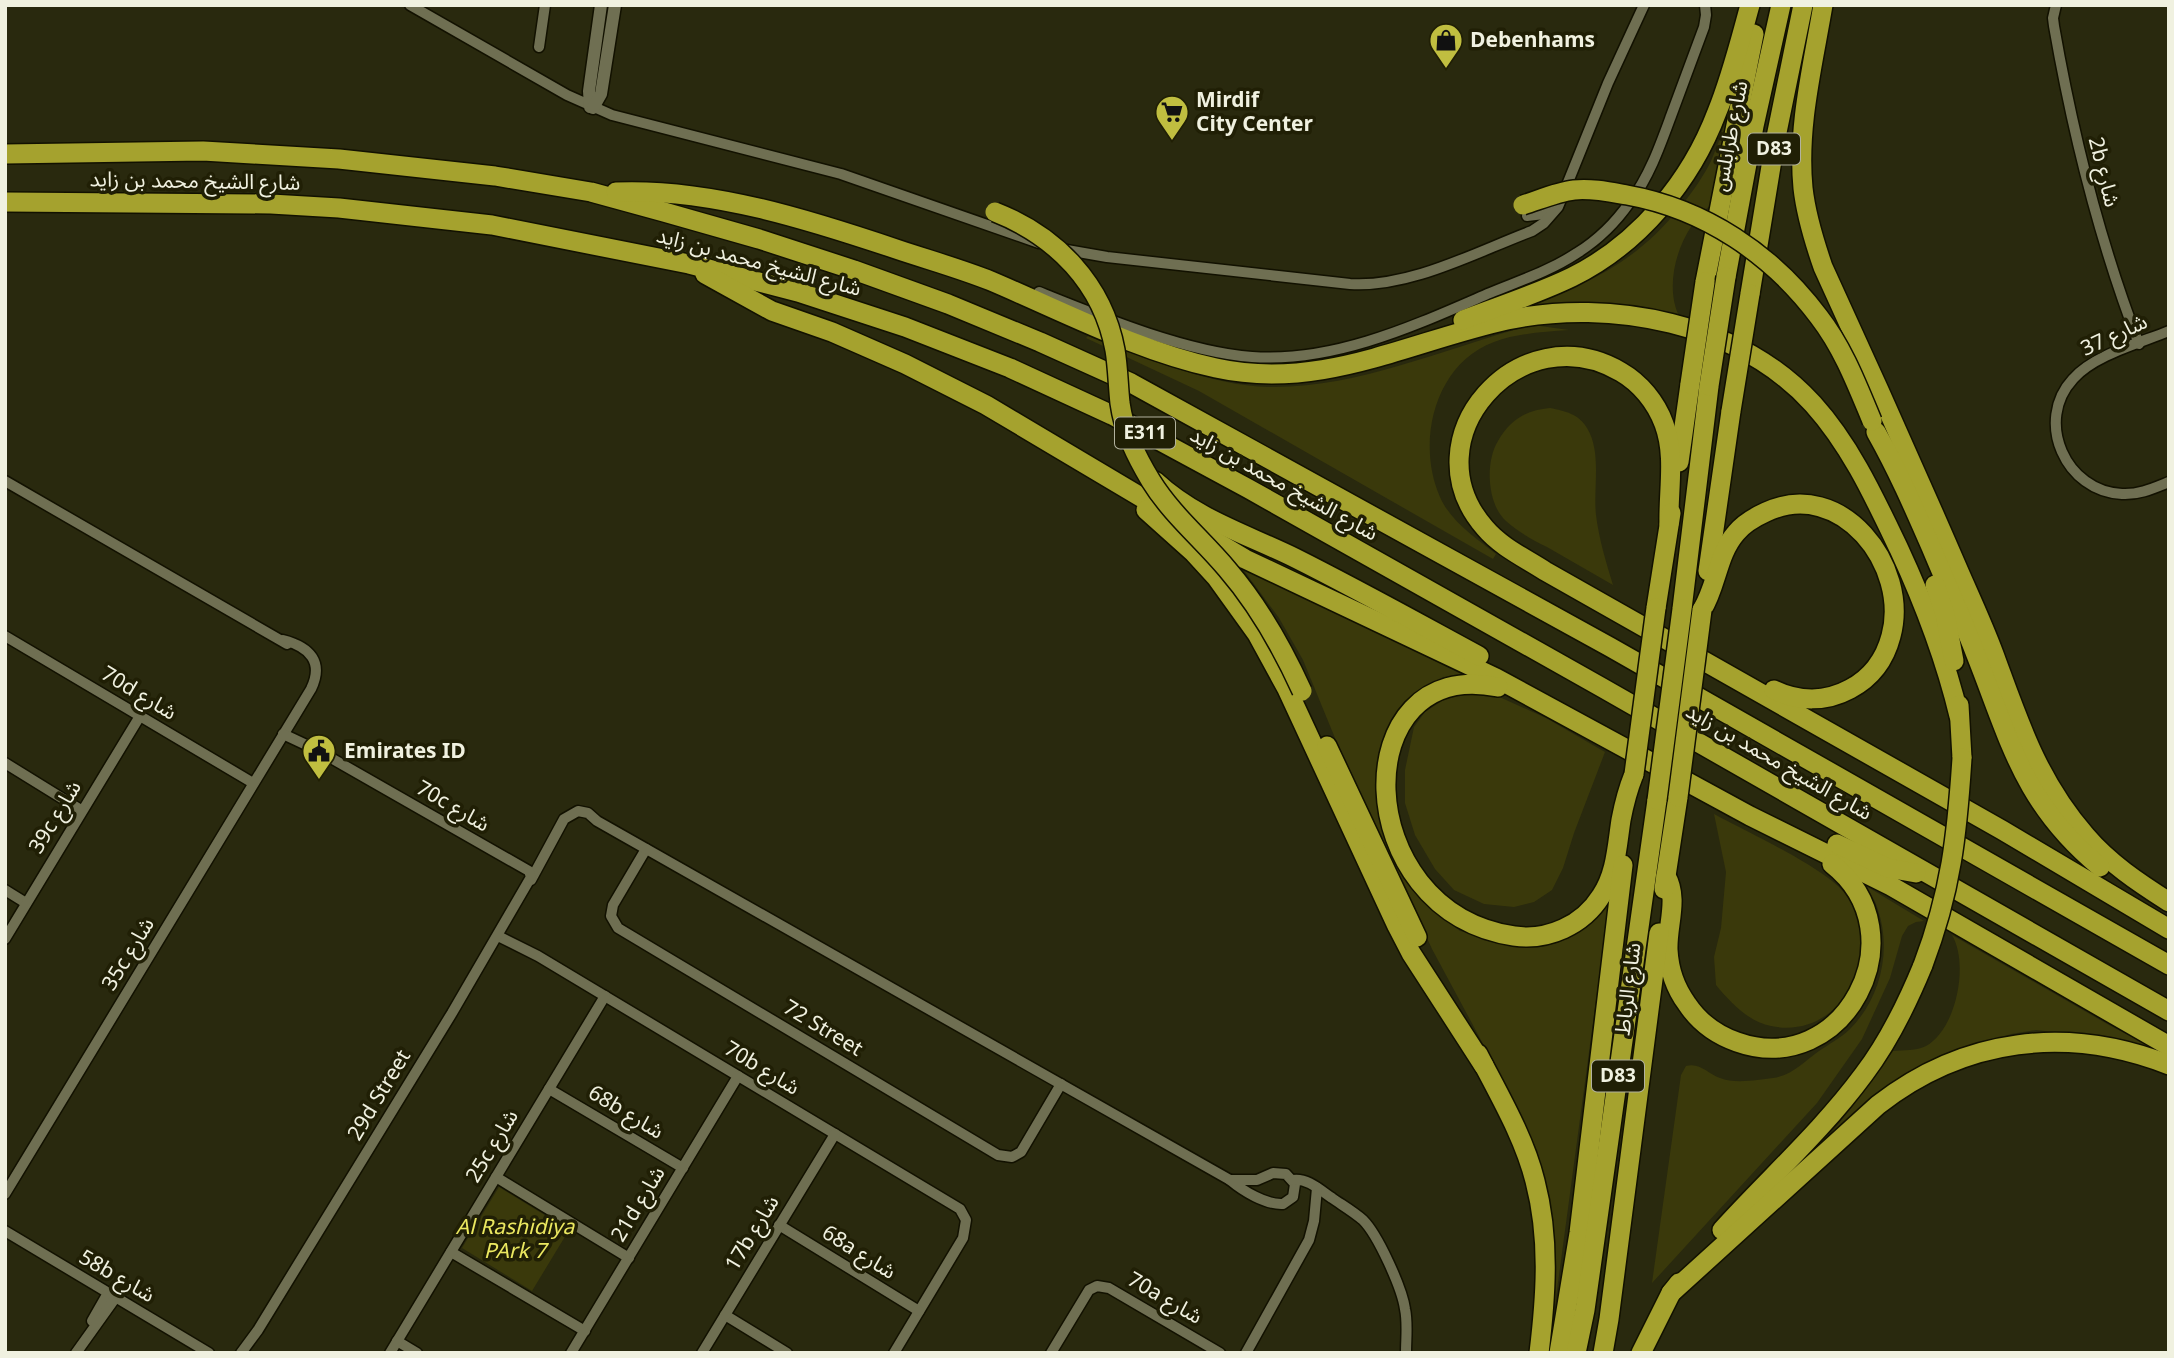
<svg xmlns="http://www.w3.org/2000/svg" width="2174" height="1358" font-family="Georgia,'Noto Sans Arabic',serif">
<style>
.green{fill:#3a390b}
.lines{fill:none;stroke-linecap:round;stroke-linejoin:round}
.minor-casing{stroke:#121100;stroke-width:13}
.tertiary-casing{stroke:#121100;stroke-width:15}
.motorway-casing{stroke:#121100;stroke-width:22}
.minor{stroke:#6f6f52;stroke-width:10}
.tertiary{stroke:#6f6f52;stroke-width:12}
.motorway{stroke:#a5a22e;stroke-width:19}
.motorway-bridge-casing{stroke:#121100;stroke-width:22;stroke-linecap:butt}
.motorway-bridge{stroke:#a5a22e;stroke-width:19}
.labels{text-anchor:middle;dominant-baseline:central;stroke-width:7;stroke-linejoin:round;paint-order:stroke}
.shield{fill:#201f05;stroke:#b2b29e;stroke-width:2}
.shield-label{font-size:19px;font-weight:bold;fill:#f0f1e0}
.poi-label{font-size:21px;font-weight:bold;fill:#f0f1e0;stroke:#201f05;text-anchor:start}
.street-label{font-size:21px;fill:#f0f1e0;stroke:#201f05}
.park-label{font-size:21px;font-style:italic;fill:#ebe860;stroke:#201f05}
</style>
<rect width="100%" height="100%" fill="#29290e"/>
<g class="green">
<path d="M1731,105L1711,205C1679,228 1659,291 1684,324L1516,311C1585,285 1634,265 1681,206C1693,191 1703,177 1711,161C1719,143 1725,123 1731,105Z"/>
<path d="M1533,325L1569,330C1544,332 1518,333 1494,342C1434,364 1416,443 1440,497C1451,522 1476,538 1496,554L1493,559L1199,391L1086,338L1088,336C1139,356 1214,386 1268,387C1358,389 1447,347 1533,325Z"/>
<path d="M1550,408C1565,411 1579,414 1587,428C1602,452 1593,488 1596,515C1599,539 1606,562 1613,585C1591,572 1569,560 1547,547C1533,540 1518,532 1506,521C1487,504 1485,462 1498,441C1510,420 1526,410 1550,408Z"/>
<polygon points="1237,561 1465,676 1443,677 1425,688 1403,710 1379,788 1380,811 1385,834 1406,880 1419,898 1460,931 1517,945 1540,947 1560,942 1581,930 1609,903 1555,1305 1552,1212 1537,1150 1503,1081 1432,949 1335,738 1303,660 1279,618"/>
<polygon points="1454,693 1495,695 1546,718 1605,752 1574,833 1563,868 1552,890 1534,902 1514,907 1484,904 1454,890 1435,869 1415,835 1405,803 1405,770 1414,727 1425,712"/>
<path d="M1714,814C1745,831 1828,869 1846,895C1885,950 1844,1041 1771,1026C1749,1022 1730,1002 1716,985L1714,957L1721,928L1726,872Z"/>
<path d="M1866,886L1924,921L1916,922L1908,926L1902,936L1890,978L1862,1039L1817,1103L1652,1283L1681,1075L1686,1066C1700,1062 1708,1074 1720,1078C1734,1084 1758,1080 1773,1078C1791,1076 1805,1061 1819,1051C1829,1044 1841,1038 1850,1029C1880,999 1892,951 1878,910C1876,901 1870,894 1866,886Z"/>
<path d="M1952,935L2109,1025L2167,1055L2129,1044L2063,1033L2036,1030L2011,1034L1918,1067L1889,1087L1809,1160L1853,1106L1893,1051C1903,1050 1917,1051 1926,1046C1957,1029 1969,963 1952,935Z"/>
<polygon points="499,1187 569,1230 532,1291 462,1248"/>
</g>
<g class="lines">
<defs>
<g id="minor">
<polyline points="410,5 567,95 612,115 841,174 1039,243"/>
<path d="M2056,5L2053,18L2054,26C2073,135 2099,240 2139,344"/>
<polyline points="539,47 545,5"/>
<polyline points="1527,216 1544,214 1550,205"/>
<path d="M1061,249L1107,257L1350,284C1410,288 1476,252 1532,231L1544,223L1558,207L1608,83L1644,5"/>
<path d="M1039,292C1101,317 1186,352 1252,357C1335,363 1416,325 1490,293C1519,281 1550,271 1577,253C1598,240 1616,222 1630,202C1649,177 1660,146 1671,116C1682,87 1693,57 1704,27L1706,15L1705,5"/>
<path d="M2169,331C2140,343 2094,355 2073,379C2034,421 2066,492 2122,494C2139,495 2154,488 2169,482"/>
<polyline points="5,481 287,644"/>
<polyline points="5,636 253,783"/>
<polyline points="5,763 81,810"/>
<polyline points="646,849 613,905 611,916 618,928 998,1155 1012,1157 1021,1152 1061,1084"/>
<polyline points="531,880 564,819 578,811 588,813 597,821 1230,1180"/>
<polyline points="5,890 26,903"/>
<polyline points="498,936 538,956 960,1209 966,1220 963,1238 894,1353"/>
<polyline points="5,939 140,716"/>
<polyline points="549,1089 683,1168"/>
<path d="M1273,1173L1286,1174L1295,1184L1293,1197L1283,1204C1266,1205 1243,1191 1230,1180H1257Z"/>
<polyline points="496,1177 629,1258"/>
<path d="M1293,1180C1308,1178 1320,1190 1332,1198C1342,1205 1354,1212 1363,1220C1378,1235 1402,1288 1405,1309C1408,1323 1406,1338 1406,1353"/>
<path d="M5,1194L311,689C324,662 310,647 283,640"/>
<polyline points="779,1225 919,1311"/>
<polyline points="5,1231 209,1353"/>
<polyline points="451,1252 585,1331"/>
<polyline points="725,1315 787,1353"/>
<polyline points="92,1321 108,1293"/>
<polyline points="397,1341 417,1353"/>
<polyline points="76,1353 116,1297"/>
<polyline points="241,1353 258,1330 452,1013 531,877 529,871 317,750 283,734"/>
<polyline points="390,1353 605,996"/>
<polyline points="571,1353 738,1076"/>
<polyline points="702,1353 835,1134"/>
<polyline points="1051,1353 1089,1290 1097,1286 1109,1288 1220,1353"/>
<polyline points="1246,1353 1309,1240 1314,1221 1317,1188"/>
</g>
<g id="tertiary">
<polyline points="590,107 589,91 601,5"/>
<polyline points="593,108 601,94 615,5"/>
</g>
<g id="motorway">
<path d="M1823,5C1813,65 1797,127 1803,188C1806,215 1814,241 1823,267C1870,369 1916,472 1961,576C1972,601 1984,627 1994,654C2019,722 2037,780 2086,836C2109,863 2139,883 2169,902"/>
<polyline points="5,154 203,151 339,159 495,176 591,192 664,212 759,239 854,270 948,304 1040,342 1131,383 1610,647 2169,965"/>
<path d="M616,192C710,188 810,220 899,250C929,260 961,269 991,281C1064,312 1138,351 1216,368C1320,391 1408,342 1507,320C1611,298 1739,323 1813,404C1851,446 1875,499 1899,549C1924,603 1945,658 1959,716"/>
<polyline points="5,202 271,204 339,208 492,225 689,264 798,292 905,327 1010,368 1112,415 1249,489 1601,687 2169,1011"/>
<polyline points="705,274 772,311 832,332 905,364 986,405 1245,559 1496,678 1750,816 1891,886 2169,1046"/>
<polyline points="1726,277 1754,126 1781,5"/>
<polyline points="1705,282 1754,34"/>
<polyline points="1750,294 1775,142 1803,5"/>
<path d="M1463,320C1499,306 1537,294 1572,277C1639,244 1691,181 1717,112C1731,78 1740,41 1750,5"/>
<path d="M1876,432C1897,469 1914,508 1931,547C1946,583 1962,618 1976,655C2011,743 2023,803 2100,867"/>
<polyline points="1679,462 1690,384"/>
<path d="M1155,481C1196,519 1246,534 1295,558C1357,589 1418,623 1479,656"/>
<polyline points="1146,510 1194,553 1216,577 1257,634 1287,689 1397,926 1411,953 1484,1066"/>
<path d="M1669,524C1668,491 1676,456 1664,424C1656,402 1640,383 1621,372C1520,312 1407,439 1485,528C1501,547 1525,558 1545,571L2002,830L2169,929"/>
<polyline points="1708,571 1731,411"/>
<polyline points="1935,585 1945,614 1954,661"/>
<polyline points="1656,608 1671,513"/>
<polyline points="1682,609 1709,386"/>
<path d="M1702,610C1717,586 1717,555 1736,533C1744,523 1755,517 1766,512C1841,477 1910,566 1891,636C1885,659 1871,678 1850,689C1826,702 1799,702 1774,690"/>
<path d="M1498,687C1345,655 1347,911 1514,936C1548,941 1583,925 1601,896C1616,874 1617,846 1621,820C1624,804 1628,789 1634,774"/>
<polyline points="1959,705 1962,758"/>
<polyline points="1327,746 1417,937"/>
<polyline points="1837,844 1888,868 1916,873"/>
<path d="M1666,876C1679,899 1667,925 1668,950C1669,969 1676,989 1687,1004C1699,1022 1717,1035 1737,1042C1844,1080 1921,934 1832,864"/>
<polyline points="1664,889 1678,797"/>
<path d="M1478,1054C1499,1095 1524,1137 1535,1181C1550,1238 1546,1295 1539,1353"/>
<path d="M1722,1230C1769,1178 1822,1131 1864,1074C1889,1041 1907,1004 1923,965"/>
<path d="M1671,1293L1878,1105C1964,1038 2067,1025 2169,1065"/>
<polyline points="1559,1353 1579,1233 1623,865"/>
<polyline points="1576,1353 1585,1310 1657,800"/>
<polyline points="1603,1353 1609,1319 1659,933"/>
<polyline points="1641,1353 1671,1293 1679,1283"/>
</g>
</defs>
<use href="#minor" class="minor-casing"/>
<use href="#tertiary" class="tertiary-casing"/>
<use href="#motorway" class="motorway-casing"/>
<use href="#minor" class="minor"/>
<use href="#tertiary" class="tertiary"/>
<use href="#motorway" class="motorway"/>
<defs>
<g id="motorway-bridge">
<path d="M1523,205C1539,200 1557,192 1574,190C1591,188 1610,192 1627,195C1705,209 1772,254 1819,317C1843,348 1857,385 1872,421"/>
<path d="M995,212C1056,236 1103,284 1115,350C1118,367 1118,385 1120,403C1124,432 1136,456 1151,481C1172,515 1202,539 1227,569C1259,606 1282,647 1302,691"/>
<polyline points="1690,384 1705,282"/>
<polyline points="1709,386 1726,277"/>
<polyline points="1731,411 1750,294"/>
<polyline points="1634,774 1656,608"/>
<polyline points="1678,797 1702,610"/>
<polyline points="1657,800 1682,609"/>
<path d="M1923,965C1951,891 1957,836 1962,758"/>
</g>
</defs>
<use href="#motorway-bridge" class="motorway-bridge-casing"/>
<use href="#motorway-bridge" class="motorway-bridge"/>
</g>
<defs>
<symbol id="shop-pin" viewBox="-11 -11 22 30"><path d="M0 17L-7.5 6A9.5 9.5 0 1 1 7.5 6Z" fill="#c0be40" stroke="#201f05"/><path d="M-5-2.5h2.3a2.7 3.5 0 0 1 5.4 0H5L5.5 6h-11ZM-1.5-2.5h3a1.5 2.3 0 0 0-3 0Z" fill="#111"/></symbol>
<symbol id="supermarket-pin" viewBox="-11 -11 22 30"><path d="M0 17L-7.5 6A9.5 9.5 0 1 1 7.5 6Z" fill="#c0be40" stroke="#201f05"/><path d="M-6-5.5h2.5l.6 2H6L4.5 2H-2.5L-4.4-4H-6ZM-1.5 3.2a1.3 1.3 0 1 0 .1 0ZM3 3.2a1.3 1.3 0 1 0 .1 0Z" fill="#111"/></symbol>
<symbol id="civic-pin" viewBox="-11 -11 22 30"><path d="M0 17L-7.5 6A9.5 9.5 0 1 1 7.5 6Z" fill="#c0be40" stroke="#201f05"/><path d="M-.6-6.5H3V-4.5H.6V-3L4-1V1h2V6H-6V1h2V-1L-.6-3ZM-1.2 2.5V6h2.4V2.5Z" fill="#111"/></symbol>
</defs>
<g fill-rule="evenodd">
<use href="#shop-pin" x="1427" y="21" width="38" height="52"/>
<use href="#supermarket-pin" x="1153" y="93" width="38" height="52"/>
<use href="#civic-pin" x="300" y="732" width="38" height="52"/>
</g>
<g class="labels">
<g class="shield">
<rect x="1748" y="133.5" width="52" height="31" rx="5"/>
<rect x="1115" y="417.5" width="60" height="31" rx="5"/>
<rect x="1592" y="1060.5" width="52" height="31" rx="5"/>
</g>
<g class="shield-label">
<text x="1774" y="149">D83</text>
<text x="1145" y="433">E311</text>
<text x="1618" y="1076">D83</text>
</g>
<g class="poi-label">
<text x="1470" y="40">Debenhams</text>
<text x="1196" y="100">Mirdif<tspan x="1196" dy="24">City Center</tspan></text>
<text x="344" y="751">Emirates ID</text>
</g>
<g class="street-label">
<text transform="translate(1730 136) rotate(-79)">شارع طرابلس</text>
<text transform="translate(2104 172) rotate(76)">2b شارع</text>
<text transform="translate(195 181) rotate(1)">شارع الشيخ محمد بن زايد</text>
<text transform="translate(759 262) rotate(15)">شارع الشيخ محمد بن زايد</text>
<text transform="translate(2114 335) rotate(-25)">شارع 37</text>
<text transform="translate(1284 484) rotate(29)">شارع الشيخ محمد بن زايد</text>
<text transform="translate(139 693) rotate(31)">70d شارع</text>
<text transform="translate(1779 762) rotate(30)">شارع الشيخ محمد بن زايد</text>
<text transform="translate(453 806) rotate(30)">70c شارع</text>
<text transform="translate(55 817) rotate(-59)">39c شارع</text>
<text transform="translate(128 954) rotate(-59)">35c شارع</text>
<text transform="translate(1628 989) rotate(-83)">شارع الرباط</text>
<text transform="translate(823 1028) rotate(31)">72 Street</text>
<text transform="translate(762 1068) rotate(31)">70b شارع</text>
<text transform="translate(379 1095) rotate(-59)">29d Street</text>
<text transform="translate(626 1112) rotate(31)">68b شارع</text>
<text transform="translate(492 1146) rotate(-59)">25c شارع</text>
<text transform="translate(638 1204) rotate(-59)">21d شارع</text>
<text transform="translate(752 1233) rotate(-59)">17b شارع</text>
<text transform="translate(859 1252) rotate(32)">68a شارع</text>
<text transform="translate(117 1276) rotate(30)">58b شارع</text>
<text transform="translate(1165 1298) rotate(30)">70a شارع</text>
</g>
<g class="park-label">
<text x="515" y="1227">Al Rashidiya<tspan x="515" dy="24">PArk 7</tspan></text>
</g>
</g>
<rect width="2174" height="1358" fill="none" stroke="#f0f1e0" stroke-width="14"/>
</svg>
